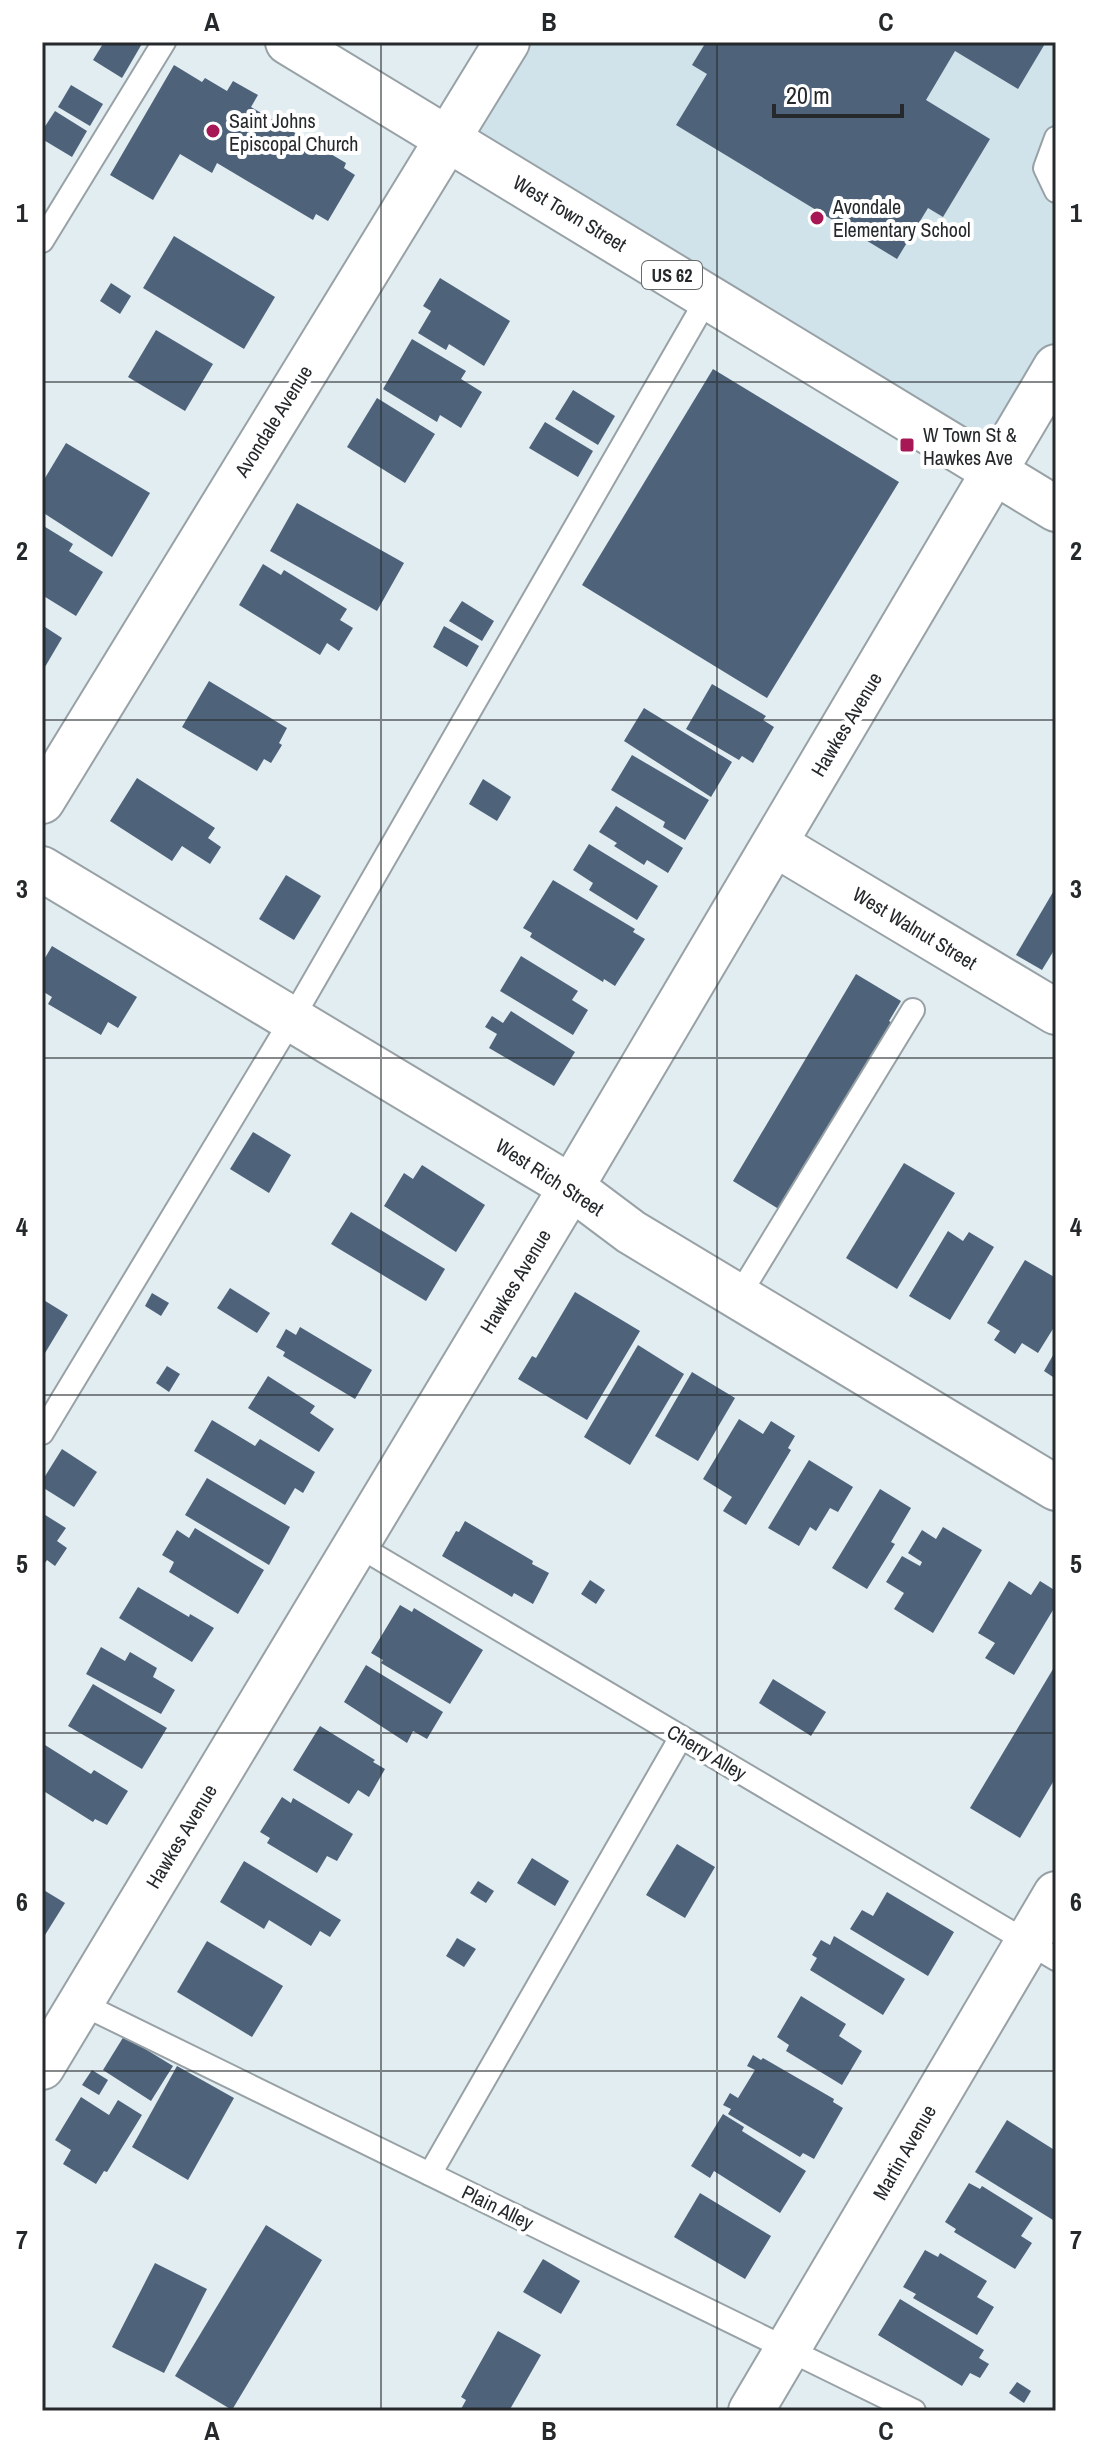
<svg xmlns="http://www.w3.org/2000/svg" width="1098" height="2453" font-family="'Archivo Narrow',sans-serif">
<style>
.built{fill:#d0e2ea}
.building{fill:#4e637a}
.lines{fill:none;stroke-linecap:round;stroke-linejoin:round}
.service-casing{stroke:#98a2a6;stroke-width:26}
.minor-casing{stroke:#98a2a6;stroke-width:48}
.tertiary-casing{stroke:#98a2a6;stroke-width:48}
.primary-casing{stroke:#98a2a6;stroke-width:48}
.service{stroke:#fff;stroke-width:22}
.minor{stroke:#fff;stroke-width:44}
.tertiary{stroke:#fff;stroke-width:44}
.primary{stroke:#fff;stroke-width:44}
.grid{fill:none;stroke:#25292b;stroke-width:2;stroke-opacity:0.55}
.poi-dot{fill:#a71755;stroke:#fff;stroke-width:3}
.labels{text-anchor:middle;dominant-baseline:central;stroke-width:8;stroke-linejoin:round;paint-order:stroke}
.shield{fill:#fff;stroke:#66696b;stroke-width:2}
.shield-label{font-size:18px;font-weight:bold;fill:#25292b}
.poi-label{font-size:20px;fill:#25292b;stroke:#fff;text-anchor:start}
.street-label{font-size:20px;fill:#25292b;stroke:#fff}
.neatline{fill:none;stroke:#25292b;stroke-width:3}
.grid-label{font-size:26px;text-anchor:middle;font-weight:bold;fill:#25292b}
</style>
<rect width="100%" height="100%" fill="#e2edf2"/>
<polygon class="built" points="507,42 1056,42 1056,371 996,472 448,139"/>
<g class="building">
<polygon points="104,42 143,42 122,78 93,60"/>
<polygon points="706,42 1046,42 1018,89 955,51 926,100 990,139 943,217 928,208 897,259 676,125 707,74 692,65"/>
<polygon points="174,65 202,82 205,78 227,91 233,81 258,95 251,107 346,163 344,168 355,175 328,221 316,214 313,220 217,163 212,173 180,154 153,200 110,175"/>
<polygon points="71,85 103,104 90,126 58,107"/>
<polygon points="55,111 87,131 72,157 42,139 42,131"/>
<polygon points="174,236 275,297 244,349 143,288"/>
<polygon points="440,278 510,321 484,366 449,344 446,350 418,333 431,311 423,306"/>
<polygon points="111,283 131,296 120,314 100,301"/>
<polygon points="156,330 213,364 185,411 128,377"/>
<polygon points="412,339 466,371 461,379 482,392 461,428 440,415 437,422 383,389"/>
<polygon points="713,369 899,482 767,698 582,585"/>
<polygon points="573,390 615,416 598,445 555,419"/>
<polygon points="377,398 435,434 405,483 347,447"/>
<polygon points="545,422 593,451 578,477 529,448"/>
<polygon points="66,443 150,493 112,557 42,512 42,483"/>
<polygon points="297,503 404,563 377,611 270,551"/>
<polygon points="42,525 73,544 69,551 103,572 76,616 42,595"/>
<polygon points="263,564 281,575 284,570 347,609 340,620 353,628 339,651 327,643 320,655 239,605"/>
<polygon points="462,601 494,621 482,641 449,621"/>
<polygon points="42,625 62,638 42,672"/>
<polygon points="444,626 479,646 467,667 433,647"/>
<polygon points="209,681 287,728 279,743 282,745 271,763 264,759 257,771 182,727"/>
<polygon points="712,684 766,716 763,720 774,727 753,763 742,756 739,760 686,729"/>
<polygon points="644,708 732,762 711,797 624,741"/>
<polygon points="632,755 709,800 685,840 663,827 665,822 611,790"/>
<polygon points="137,778 215,828 208,838 221,847 210,864 182,846 172,861 110,821"/>
<polygon points="483,779 511,797 497,821 469,804"/>
<polygon points="616,806 683,848 668,873 647,860 644,865 614,846 617,843 599,832"/>
<polygon points="589,844 658,886 637,920 589,890 593,883 573,870"/>
<polygon points="286,875 321,896 294,940 259,919"/>
<polygon points="553,880 635,929 633,932 645,939 615,986 604,979 603,982 530,937 532,933 523,928"/>
<polygon points="1056,887 1056,947 1042,970 1016,955"/>
<polygon points="52,946 137,997 118,1028 108,1022 101,1035 48,1004 52,997 42,991 42,963"/>
<polygon points="521,956 578,991 572,1000 588,1010 573,1035 500,991"/>
<polygon points="856,974 901,1001 889,1021 894,1024 782,1211 733,1181"/>
<polygon points="511,1011 575,1052 554,1086 489,1048 497,1034 485,1027 492,1016 503,1023"/>
<polygon points="253,1132 291,1155 269,1193 230,1169"/>
<polygon points="904,1163 955,1193 897,1289 846,1258"/>
<polygon points="422,1165 485,1205 456,1252 384,1206 404,1173 413,1179"/>
<polygon points="351,1212 445,1269 426,1301 331,1244"/>
<polygon points="948,1231 963,1241 969,1232 994,1247 950,1320 909,1296"/>
<polygon points="1025,1260 1056,1278 1056,1324 1038,1353 1022,1343 1015,1354 994,1340 1000,1331 987,1323"/>
<polygon points="230,1288 270,1313 257,1333 217,1308"/>
<polygon points="575,1292 640,1331 587,1420 518,1379 532,1356 536,1358"/>
<polygon points="152,1293 169,1303 161,1316 145,1306"/>
<polygon points="42,1299 68,1315 42,1358"/>
<polygon points="300,1327 372,1370 355,1399 283,1356 285,1352 276,1347 286,1329 296,1335"/>
<polygon points="638,1345 684,1374 630,1465 584,1437"/>
<polygon points="1056,1350 1056,1379 1044,1371"/>
<polygon points="167,1366 180,1374 169,1392 156,1383"/>
<polygon points="692,1372 735,1398 698,1461 655,1436"/>
<polygon points="268,1376 315,1406 310,1413 334,1429 319,1452 248,1408"/>
<polygon points="739,1419 763,1434 771,1421 795,1436 788,1448 791,1450 746,1525 723,1511 732,1497 703,1479"/>
<polygon points="212,1420 255,1446 260,1439 315,1472 303,1493 295,1488 285,1505 194,1451"/>
<polygon points="62,1449 97,1472 74,1507 42,1487 42,1481"/>
<polygon points="809,1460 853,1487 838,1512 830,1508 816,1531 810,1527 799,1546 768,1528"/>
<polygon points="207,1478 290,1527 269,1565 185,1515"/>
<polygon points="880,1489 911,1508 891,1542 895,1544 867,1589 832,1568"/>
<polygon points="42,1513 66,1528 57,1541 67,1548 55,1566 47,1560 44,1564 42,1563"/>
<polygon points="465,1521 533,1561 532,1564 549,1573 533,1604 514,1593 512,1597 442,1556 456,1531 459,1532"/>
<polygon points="943,1527 982,1550 933,1633 894,1609 904,1593 886,1582 902,1556 920,1566 922,1562 908,1553 922,1530 936,1539"/>
<polygon points="195,1528 264,1570 238,1614 169,1572 174,1562 162,1555 177,1530 189,1538"/>
<polygon points="590,1580 605,1590 596,1604 581,1594"/>
<polygon points="1009,1581 1031,1595 1040,1581 1056,1591 1056,1605 1014,1675 985,1658 995,1643 978,1633"/>
<polygon points="138,1587 189,1617 190,1614 214,1628 192,1662 119,1618"/>
<polygon points="400,1605 412,1612 414,1608 483,1650 450,1704 381,1663 383,1660 371,1653"/>
<polygon points="101,1647 125,1661 130,1652 157,1668 153,1677 175,1690 161,1714 86,1674"/>
<polygon points="1056,1664 1056,1777 1020,1838 970,1808"/>
<polygon points="366,1665 443,1712 427,1739 413,1731 407,1743 344,1702"/>
<polygon points="773,1679 826,1712 811,1736 759,1703"/>
<polygon points="93,1684 167,1728 142,1769 68,1726"/>
<polygon points="320,1726 375,1760 373,1762 385,1769 369,1797 358,1790 349,1804 293,1770"/>
<polygon points="45,1745 91,1774 94,1770 128,1791 107,1825 95,1819 93,1822 42,1790 42,1749"/>
<polygon points="282,1797 291,1803 293,1798 353,1834 337,1861 327,1856 317,1873 267,1843 270,1838 260,1832"/>
<polygon points="677,1844 715,1867 685,1918 646,1895"/>
<polygon points="532,1858 569,1881 555,1906 517,1883"/>
<polygon points="244,1861 341,1920 330,1937 320,1931 311,1946 269,1920 264,1929 220,1902"/>
<polygon points="478,1881 494,1891 486,1903 470,1893"/>
<polygon points="42,1889 65,1903 45,1935 42,1933"/>
<polygon points="887,1892 954,1932 928,1976 850,1929 862,1910 873,1916"/>
<polygon points="834,1936 905,1979 883,2015 810,1970 817,1958 812,1955 821,1940 830,1945"/>
<polygon points="457,1938 476,1949 464,1967 446,1956"/>
<polygon points="207,1941 283,1986 252,2037 177,1992"/>
<polygon points="801,1996 846,2024 839,2036 862,2051 842,2085 786,2051 789,2045 777,2037"/>
<polygon points="124,2036 173,2066 151,2101 103,2070"/>
<polygon points="753,2055 761,2060 763,2058 834,2099 833,2102 843,2108 814,2159 803,2153 800,2157 728,2114 731,2109 723,2105 730,2093 738,2098 755,2070 747,2066"/>
<polygon points="177,2066 234,2098 188,2180 132,2147"/>
<polygon points="92,2070 108,2080 99,2095 82,2085"/>
<polygon points="81,2097 109,2115 118,2100 142,2115 107,2172 104,2171 96,2184 63,2164 71,2150 55,2140"/>
<polygon points="723,2114 744,2127 742,2131 806,2171 780,2213 714,2171 710,2178 691,2166"/>
<polygon points="1007,2120 1056,2151 1056,2216 1053,2220 975,2172"/>
<polygon points="969,2183 980,2189 982,2186 1033,2218 1021,2236 1032,2243 1015,2269 954,2232 956,2229 945,2222"/>
<polygon points="700,2193 771,2236 745,2279 674,2237"/>
<polygon points="266,2225 322,2260 232,2410 175,2376"/>
<polygon points="925,2250 938,2257 940,2253 987,2281 977,2297 994,2307 977,2335 913,2298 916,2294 903,2287"/>
<polygon points="543,2259 580,2281 561,2314 523,2292"/>
<polygon points="155,2263 207,2289 164,2373 112,2347"/>
<polygon points="900,2299 984,2350 979,2358 989,2364 980,2378 970,2373 962,2386 878,2335"/>
<polygon points="498,2331 541,2355 509,2411 460,2411 466,2400 461,2397"/>
<polygon points="1017,2382 1031,2391 1024,2403 1009,2393"/>
</g>
<g class="lines">
<defs>
<g id="service">
<polyline points="1056,138 1045,168 1056,191"/>
<polyline points="42,241 164,42"/>
<polyline points="738,1297 913,1010"/>
<polyline points="42,1433 292,1019 708,297"/>
<polyline points="357,1545 1056,1959"/>
<polyline points="80,2003 914,2411"/>
<polyline points="430,2174 681,1737"/>
</g>
<g id="minor">
<polyline points="42,801 507,42"/>
<polyline points="775,844 1056,1012"/>
<polyline points="42,2067 560,1206 1056,367"/>
<polyline points="751,2411 1056,1894"/>
</g>
<polyline id="tertiary" points="42,869 571,1187 631,1232 1056,1488"/>
<polyline id="primary" points="288,42 1056,509"/>
</defs>
<use href="#service" class="service-casing"/>
<use href="#minor" class="minor-casing"/>
<use href="#tertiary" class="tertiary-casing"/>
<use href="#primary" class="primary-casing"/>
<use href="#service" class="service"/>
<use href="#minor" class="minor"/>
<use href="#tertiary" class="tertiary"/>
<use href="#primary" class="primary"/>
</g>
<path class="grid" d="M381,42V2411M717,42V2411M42,382H1056M42,720H1056M42,1058H1056M42,1395H1056M42,1733H1056M42,2071H1056"/>
<g class="poi-dot">
<circle cx="213" cy="131" r="8"/>
<circle cx="817" cy="218" r="8"/>
<rect x="899" y="437" width="16" height="16" rx="4"/>
</g>
<g class="labels">
<rect class="shield" x="642" y="261" width="60" height="28" rx="6"/>
<g class="shield-label">
<text x="672" y="275">US 62</text>
</g>
<g class="poi-label">
<text x="229" y="120">Saint Johns<tspan x="229" dy="23">Episcopal Church</tspan></text>
<text x="833" y="206">Avondale<tspan x="833" dy="23">Elementary School</tspan></text>
<text x="923" y="434">W Town St &amp;<tspan x="923" dy="23">Hawkes Ave</tspan></text>
</g>
<g class="street-label">
<text transform="translate(570 213) rotate(31)">West Town Street</text>
<text transform="translate(273 421) rotate(-58)">Avondale Avenue</text>
<text transform="translate(846 724) rotate(-59)">Hawkes Avenue</text>
<text transform="translate(915 928) rotate(31)">West Walnut Street</text>
<text transform="translate(550 1177) rotate(33)">West Rich Street</text>
<text transform="translate(515 1281) rotate(-59)">Hawkes Avenue</text>
<text transform="translate(707 1752) rotate(31)">Cherry Alley</text>
<text transform="translate(181 1836) rotate(-59)">Hawkes Avenue</text>
<text transform="translate(904 2152) rotate(-60)">Martin Avenue</text>
<text transform="translate(498 2207) rotate(26)">Plain Alley</text>
</g>
</g>
<rect width="1098" height="2453" fill="none" stroke="#ffffff" stroke-width="88"/>
<path d="M774 104v12h128v-12" fill="none" stroke="#25292b" stroke-width="4"/>
<text x="786" y="104" font-size="24" fill="#25292b" stroke="#ffffff" stroke-width="6" paint-order="stroke">20 m</text>
<rect x="44" y="44" width="1010" height="2365" class="neatline"/>
<g class="grid-label">
<text x="212" y="31">A</text>
<text x="549" y="31">B</text>
<text x="886" y="31">C</text>
<text x="22" y="222">1</text>
<text x="1076" y="222">1</text>
<text x="22" y="560">2</text>
<text x="1076" y="560">2</text>
<text x="22" y="898">3</text>
<text x="1076" y="898">3</text>
<text x="22" y="1236">4</text>
<text x="1076" y="1236">4</text>
<text x="22" y="1573">5</text>
<text x="1076" y="1573">5</text>
<text x="22" y="1911">6</text>
<text x="1076" y="1911">6</text>
<text x="22" y="2249">7</text>
<text x="1076" y="2249">7</text>
<text x="212" y="2440">A</text>
<text x="549" y="2440">B</text>
<text x="886" y="2440">C</text>
</g>
</svg>
